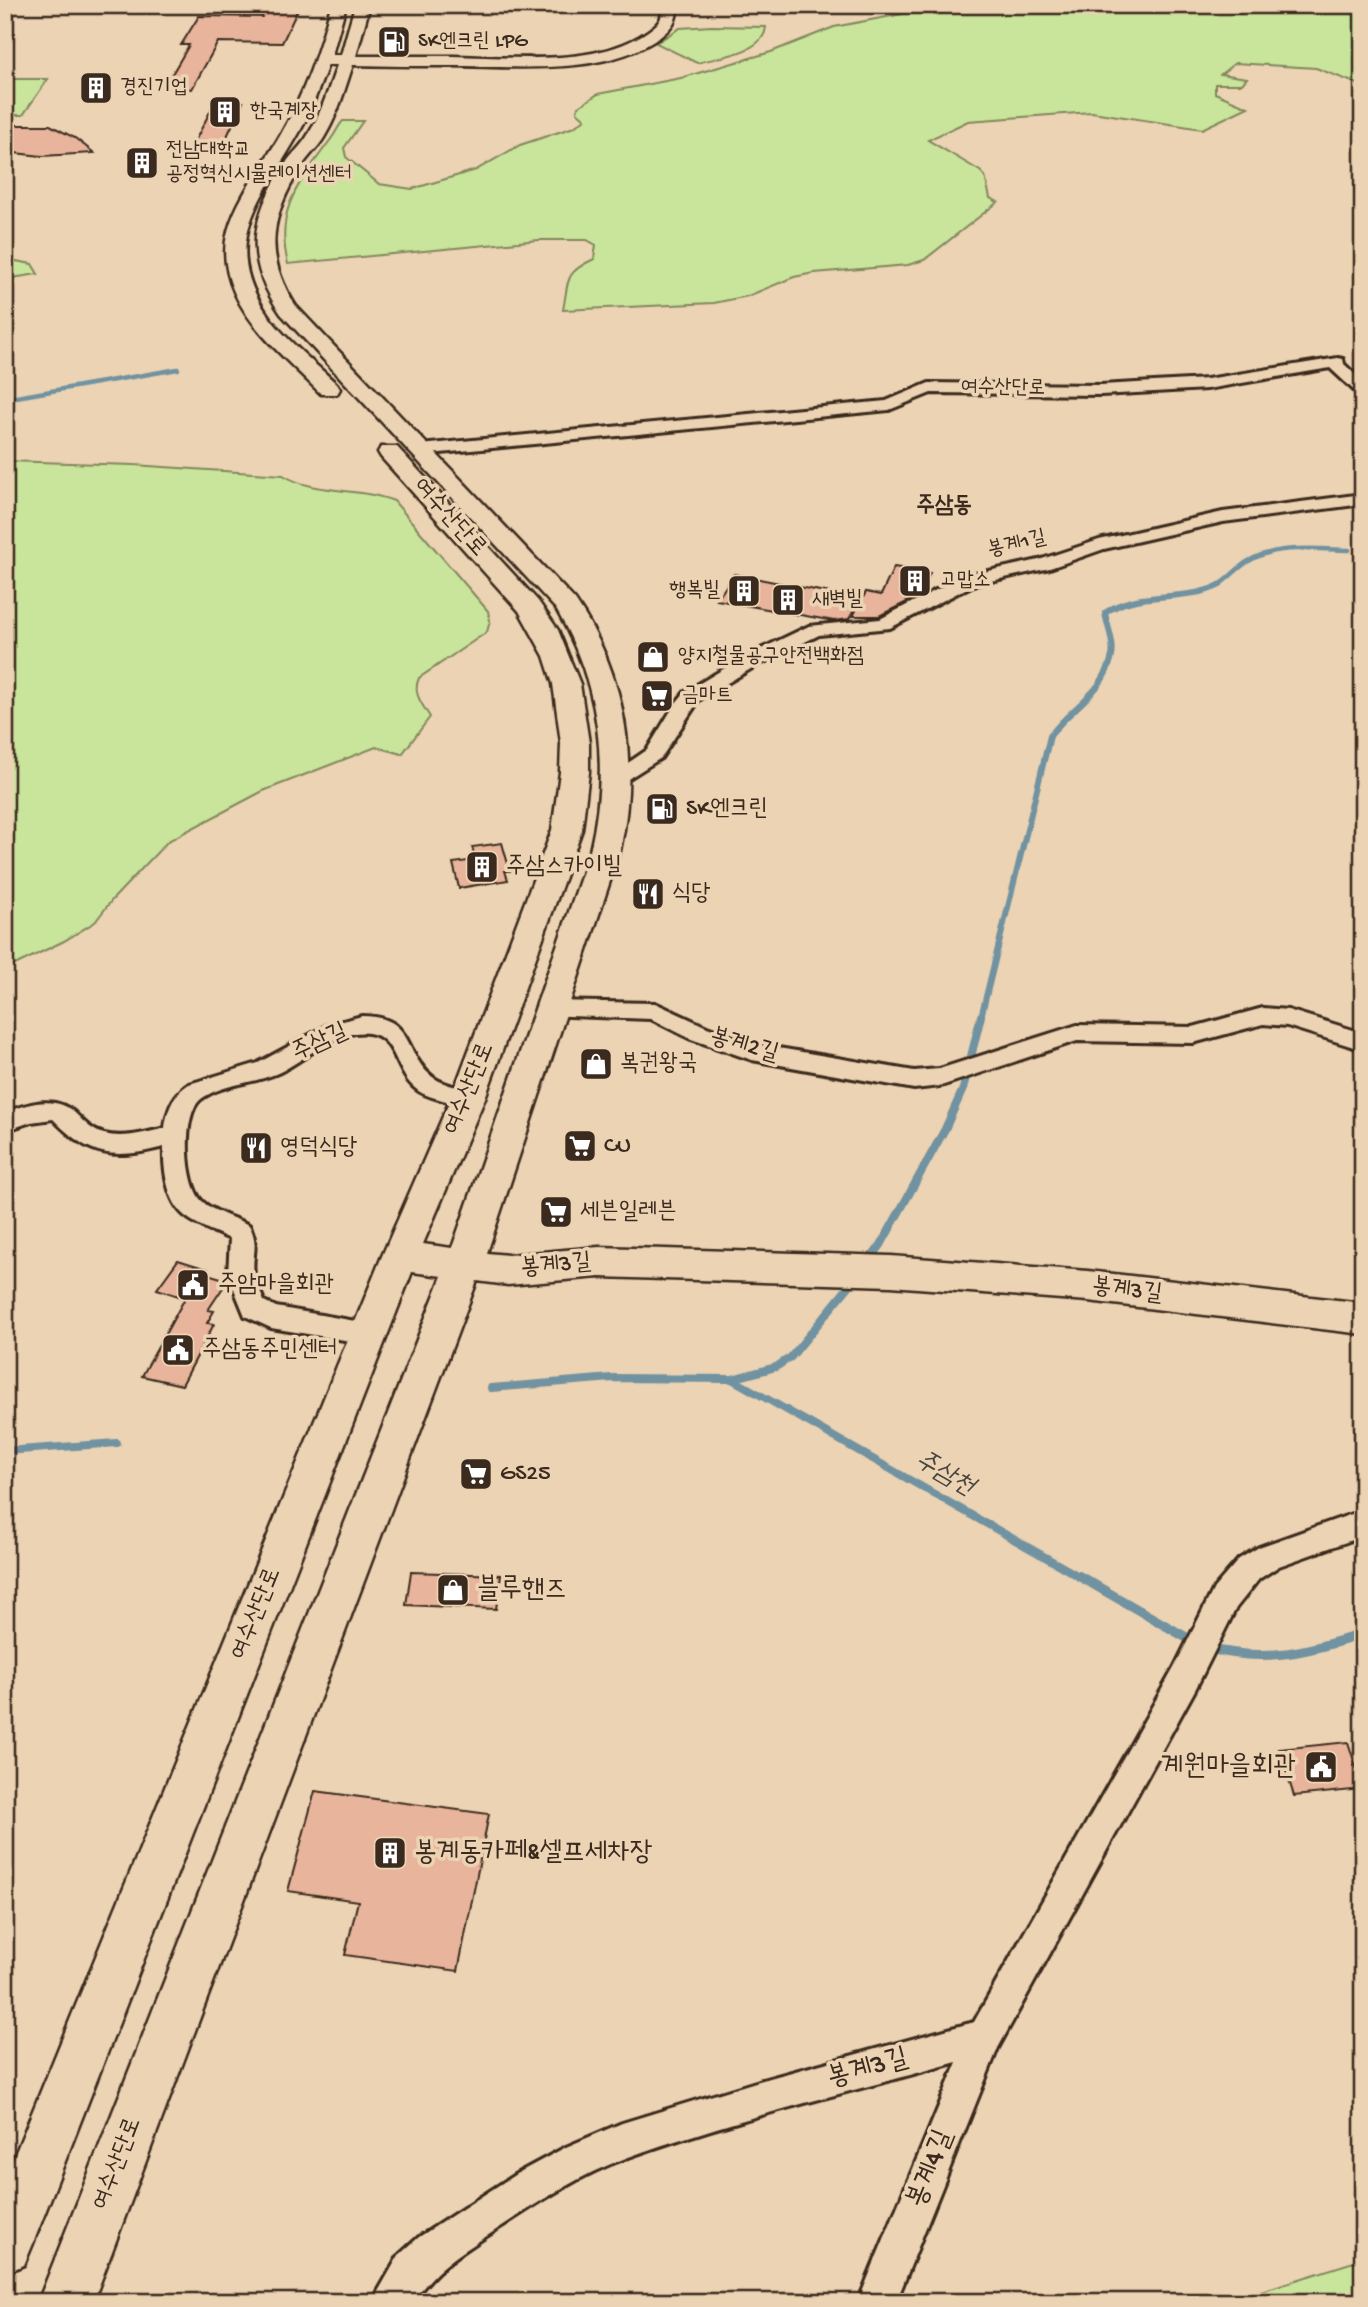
<svg xmlns="http://www.w3.org/2000/svg" width="1368" height="2307" font-family="'Gochi Hand','Poor Story',sans-serif">
<style>
.green{fill:#c9e49b;stroke:#82875c;stroke-width:2}
.lines{fill:none;stroke-linecap:round;stroke-linejoin:round}
.stream-far3{stroke:#7192a0;stroke-width:4.5}
.stream-far2{stroke:#7192a0;stroke-width:6}
.stream-far1{stroke:#7192a0;stroke-width:8}
.stream{stroke:#7192a0;stroke-width:10}
.building{fill:#e8b49b;stroke:#3b2a1e;stroke-width:2}
.street-casing{stroke:#3b2a1e;stroke-width:6}
.secondary-casing{stroke:#3b2a1e;stroke-width:5}
.street{fill:#ebd3b3;fill-rule:evenodd}
.secondary{fill:#ebd3b3;fill-rule:evenodd}
.labels{text-anchor:middle;dominant-baseline:central;stroke-width:7;stroke-linejoin:round;paint-order:stroke}
.far-poi-label{font-size:21px;fill:#3b2a1e;stroke:#ebd3b3;text-anchor:start}
.far-street-label{font-size:21px;fill:#3b2a1e;stroke:#ebd3b3}
.far-quarter-label{font-size:23px;font-weight:bold;fill:#3b2a1e;stroke:#ebd3b3}
.street-label{font-size:24px;fill:#3b2a1e;stroke:#ebd3b3}
.poi-label{font-size:24px;fill:#3b2a1e;stroke:#ebd3b3;text-anchor:start}
.water-label{font-size:26px;font-style:italic;fill:#48443e;stroke:#ebd3b3}
.near-poi-label{font-size:28px;fill:#3b2a1e;stroke:#ebd3b3;text-anchor:start}
.near-street-label{font-size:28px;fill:#3b2a1e;stroke:#ebd3b3}
</style>
<rect width="100%" height="100%" fill="#ebd3b3"/>
<filter id="ink" filterUnits="userSpaceOnUse"><feTurbulence type="fractalNoise" baseFrequency=".0143" numOctaves="2"/><feDisplacementMap in="SourceGraphic" scale="14" xChannelSelector="R" yChannelSelector="G"/><feConvolveMatrix kernelMatrix="1 2 1 2 8 2 1 2 1" color-interpolation-filters="sRGB"/></filter>
<g filter="url(#ink)">
<g class="green">
<path d="M995,5H1187L1242,14L1244,5H1363V86L1316,68L1235,63L1221,74L1247,78L1242,84H1215V93L1248,107L1202,129L1092,112L968,121L928,140L980,171L985,176L990,198L998,202L924,260L908,265L814,273L794,277L748,296L714,303L563,310C569,279 564,273 594,259L596,245L587,240H539L288,264C274,208 300,182 331,139C336,133 338,126 343,121H363L344,148L346,157L379,184L412,189L476,170L520,145L574,127L585,119L577,112L578,107L598,94L681,78L771,52L834,27L923,10Z"/>
<path d="M711,26L766,27C764,53 718,57 697,63L656,43L680,28Z"/>
<polygon points="5,79 48,79 23,115 5,115"/>
<polygon points="5,259 32,264 38,274 5,279"/>
<path d="M5,461L134,465L283,475C316,495 358,487 394,501L488,611L490,621L487,632L419,678C412,693 422,704 430,717L402,754L376,747L263,791L168,841L112,900L95,922L64,941L5,970Z"/>
<polygon points="1363,2259 1363,2302 1226,2302"/>
</g>
<g class="lines">
<g class="stream-far3">
<polyline points="5,399 178,369"/>
<path d="M1217,586C1228,580 1236,569 1247,562C1275,544 1317,549 1349,550"/>
</g>
<path class="stream-far2" d="M981,1017L1050,736C1071,706 1103,695 1112,656C1115,644 1107,625 1105,613C1137,589 1185,603 1220,585"/>
<g class="stream-far1">
<polyline points="869,1261 881,1245 945,1129 963,1089 981,1016"/>
<polyline points="732,1379 776,1367 791,1357 855,1279"/>
<polyline points="491,1388 612,1378 732,1379 1082,1578"/>
<polyline points="5,1451 117,1443"/>
</g>
<g class="stream">
<polyline points="1079,1576 1196,1643"/>
<path d="M1207,1648C1266,1663 1307,1652 1363,1634"/>
</g>
</g>
<g class="building">
<polygon points="267,5 300,5 282,43 218,42 192,89 165,86 189,45 181,45 199,16 262,17"/>
<polygon points="215,102 243,102 224,143 194,143"/>
<polygon points="5,125 50,125 75,138 94,153 42,156 5,152"/>
<polygon points="894,567 930,573 920,595 914,594 911,600 879,616 853,616 866,592 881,595"/>
<polygon points="734,574 815,590 860,599 849,619 834,621 717,600"/>
<polygon points="502,843 510,871 505,871 508,880 459,888 453,863 476,860 472,847"/>
<polygon points="178,1260 207,1269 204,1273 228,1280 208,1310 214,1311 207,1323 214,1324 182,1385 142,1376 185,1298 157,1289"/>
<polygon points="411,1572 501,1575 496,1609 406,1605"/>
<polygon points="1348,1742 1363,1789 1294,1796 1279,1749"/>
<polygon points="315,1791 489,1814 458,1971 345,1955 358,1901 288,1891"/>
</g>
<g class="lines">
<defs>
<g id="street">
<polygon points="1338,358 1343,359 1344,364 1363,382 1363,395 1358,394 1330,368 1207,389 1101,395 931,393 889,410 420,455 412,450 420,445 886,401 929,383 1101,385 1207,379"/>
<polygon points="1363,494 1363,504 1223,522 1104,549 1050,568 973,585 890,628 819,635 754,667 699,700 661,758 623,782 609,782 606,778 647,750 675,704 685,692 740,659 809,626 880,619 961,577 1039,560 1099,540 1223,512"/>
<polygon points="550,1001 655,1003 707,1027 755,1044 914,1071 939,1069 1077,1025 1193,1027 1263,1008 1288,1010 1363,1033 1363,1050 1287,1026 1263,1024 1193,1043 1077,1041 941,1086 914,1089 752,1060 691,1039 651,1019 542,1015 539,1009 542,1003"/>
<path d="M362,1016C416,1016 402,1054 434,1078C446,1086 463,1088 476,1092L480,1098L476,1104C466,1107 456,1104 446,1101C436,1098 424,1096 416,1089C391,1069 398,1027 355,1033C328,1037 304,1060 280,1072C256,1084 221,1083 200,1100C182,1115 185,1185 202,1201C213,1212 235,1218 249,1225C260,1245 251,1255 254,1274C256,1283 261,1293 264,1301L276,1307L378,1325L382,1333L378,1341L369,1344L271,1328L245,1316L228,1274L230,1239C216,1232 197,1226 185,1216C167,1201 163,1168 164,1147C112,1160 90,1157 53,1119L31,1122L5,1131V1112C30,1103 57,1094 77,1115C85,1123 93,1131 104,1134C123,1139 146,1133 165,1128C167,1111 173,1094 189,1084L258,1063L328,1025Z"/>
<path d="M1363,1510V1536L1279,1566L1259,1579L1236,1608L1196,1688L998,2048L896,2302H858L957,2062C847,2093 733,2119 626,2158C579,2175 537,2203 496,2230C464,2251 434,2268 413,2302H372L399,2255L419,2237L516,2174L566,2147L622,2123L759,2081L974,2022L1174,1668L1214,1588L1239,1559L1259,1547Z"/>
</g>
<path id="secondary" d="M331,5H346L332,55H341L355,5H370L356,56C389,56 421,56 453,56C512,57 598,67 648,31C658,24 665,18 660,5H675L677,11C676,23 669,30 660,37C605,77 514,66 450,66C418,66 385,66 353,65C345,88 338,115 325,136C319,147 309,155 302,166C270,216 263,255 296,306L575,600C627,675 639,763 620,851L487,1253L508,1255L599,1247L891,1256L1088,1271L1363,1303V1334L1088,1301L891,1286L599,1277L508,1285L477,1281L93,2302H38L442,1276L412,1272L32,2246L24,2265L5,2273V2179L382,1256L451,1098L552,830L560,772L561,743L553,684L544,656L519,611L381,457L378,452L381,447H397L538,601L558,630L580,684L589,743V772L582,830L485,1098L423,1244L452,1248L590,851C610,766 600,685 556,609L281,314C242,258 251,215 288,160C294,152 303,144 308,135C321,114 329,88 337,65H328C319,87 311,112 299,133C264,196 218,240 266,312C281,336 316,364 337,384L340,389L337,394H321C291,363 253,333 235,294C226,274 222,252 228,231C237,197 264,164 281,134C304,94 320,49 331,5Z"/>
</defs>
<use href="#street" class="street-casing"/>
<use href="#secondary" class="secondary-casing"/>
<use href="#street" class="street"/>
<use href="#secondary" class="secondary"/>
</g>
</g>
<defs>
<symbol id="fuel-square" viewBox="-11 -11 22 22"><rect x="-9" y="-9" width="18" height="18" rx="4" fill="#3b2a1e" stroke="#ebd3b3"/><path d="M-5.5-6h7V0h2V4h1.3V-2.5L3-4.5l.8-.8L6-3V5H2.5V1h-1V6h-7ZM-4.2-4.7v3.2H.2V-4.7Z" fill="#fff"/></symbol>
<symbol id="building-square" viewBox="-11 -11 22 22"><rect x="-9" y="-9" width="18" height="18" rx="4" fill="#3b2a1e" stroke="#ebd3b3"/><path d="M-4-6H4V6H1V3H-1V6H-4ZM-2.5-4.3h1.7v1.8h-1.7ZM.8-4.3h1.7v1.8H.8ZM-2.5-1h1.7V.8h-1.7ZM.8-1h1.7V.8H.8Z" fill="#fff"/></symbol>
<symbol id="shop-square" viewBox="-11 -11 22 22"><rect x="-9" y="-9" width="18" height="18" rx="4" fill="#3b2a1e" stroke="#ebd3b3"/><path d="M-5-2.5h2.3a2.7 3.5 0 0 1 5.4 0H5L5.5 6h-11ZM-1.5-2.5h3a1.5 2.3 0 0 0-3 0Z" fill="#fff"/></symbol>
<symbol id="supermarket-square" viewBox="-11 -11 22 22"><rect x="-9" y="-9" width="18" height="18" rx="4" fill="#3b2a1e" stroke="#ebd3b3"/><path d="M-6-5.5h2.5l.6 2H6L4.5 2H-2.5L-4.4-4H-6ZM-1.5 3.2a1.3 1.3 0 1 0 .1 0ZM3 3.2a1.3 1.3 0 1 0 .1 0Z" fill="#fff"/></symbol>
<symbol id="restaurant-square" viewBox="-11 -11 22 22"><rect x="-9" y="-9" width="18" height="18" rx="4" fill="#3b2a1e" stroke="#ebd3b3"/><path d="M-5-6h1v4h1v-4h1v4h1v-4h1v5L-1.5 .5V6h-2V.5L-5-1ZM5-6V6H3V1.5H1.5Q1.5-4 5-6Z" fill="#fff"/></symbol>
<symbol id="civic-square" viewBox="-11 -11 22 22"><rect x="-9" y="-9" width="18" height="18" rx="4" fill="#3b2a1e" stroke="#ebd3b3"/><path d="M-.6-6.5H3V-4.5H.6V-3L4-1V1h2V6H-6V1h2V-1L-.6-3ZM-1.2 2.5V6h2.4V2.5Z" fill="#fff"/></symbol>
</defs>
<g fill-rule="evenodd">
<use href="#fuel-square" x="375" y="23" width="38" height="38"/>
<use href="#building-square" x="77" y="69" width="38" height="38"/>
<use href="#building-square" x="206" y="93" width="38" height="38"/>
<use href="#building-square" x="123" y="144" width="38" height="38"/>
<use href="#building-square" x="896" y="562" width="38" height="38"/>
<use href="#building-square" x="725" y="572" width="38" height="38"/>
<use href="#building-square" x="769" y="581" width="38" height="38"/>
<use href="#shop-square" x="634" y="638" width="38" height="38"/>
<use href="#supermarket-square" x="638" y="677" width="38" height="38"/>
<use href="#fuel-square" x="643" y="790" width="38" height="38"/>
<use href="#building-square" x="463" y="848" width="38" height="38"/>
<use href="#restaurant-square" x="629" y="875" width="38" height="38"/>
<use href="#shop-square" x="577" y="1045" width="38" height="38"/>
<use href="#supermarket-square" x="561" y="1127" width="38" height="38"/>
<use href="#restaurant-square" x="237" y="1129" width="38" height="38"/>
<use href="#supermarket-square" x="537" y="1193" width="38" height="38"/>
<use href="#civic-square" x="174" y="1266" width="38" height="38"/>
<use href="#civic-square" x="159" y="1331" width="38" height="38"/>
<use href="#supermarket-square" x="457" y="1455" width="38" height="38"/>
<use href="#shop-square" x="434" y="1571" width="38" height="38"/>
<use href="#civic-square" x="1302" y="1748" width="38" height="38"/>
<use href="#building-square" x="371" y="1834" width="38" height="38"/>
</g>
<g class="labels">
<g class="far-poi-label">
<text x="418" y="42">SK엔크린 LPG</text>
<text x="120" y="88">경진기업</text>
<text x="250" y="112">한국계장</text>
<text x="166" y="151">전남대학교<tspan x="166" dy="24">공정혁신시뮬레이션센터</tspan></text>
<text x="940" y="581">고맙소</text>
<text x="720" y="591" text-anchor="end">행복빌</text>
<text x="812" y="600">새벽빌</text>
<text x="678" y="657">양지철물공구안전백화점</text>
<text x="682" y="696">금마트</text>
</g>
<g class="far-street-label">
<text transform="translate(1003 389) rotate(1)">여수산단로</text>
<text transform="translate(1017 545) rotate(-13)">봉계1길</text>
</g>
<g class="far-quarter-label">
<text x="944" y="506">주삼동</text>
</g>
<g class="street-label">
<text transform="translate(449 518) rotate(48)">여수산단로</text>
<text transform="translate(320 1043) rotate(-25)">주삼길</text>
<text transform="translate(744 1046) rotate(16)">봉계2길</text>
<text transform="translate(470 1089) rotate(-68)">여수산단로</text>
<text transform="translate(556 1266) rotate(-5)">봉계3길</text>
<text transform="translate(1127 1291) rotate(7)">봉계3길</text>
<text transform="translate(257 1614) rotate(-68)">여수산단로</text>
<text transform="translate(118 2164) rotate(-69)">여수산단로</text>
</g>
<g class="poi-label">
<text x="686" y="809">SK엔크린</text>
<text x="506" y="867">주삼스카이빌</text>
<text x="672" y="894">식당</text>
<text x="620" y="1064">복권왕국</text>
<text x="604" y="1146">CU</text>
<text x="280" y="1148">영덕식당</text>
<text x="580" y="1212">세븐일레븐</text>
<text x="218" y="1285">주암마을회관</text>
<text x="202" y="1350">주삼동주민센터</text>
<text x="500" y="1474">GS25</text>
</g>
<g class="water-label">
<text transform="translate(944 1475) rotate(30)">주삼천</text>
</g>
<g class="near-poi-label">
<text x="477" y="1590">블루핸즈</text>
<text x="1296" y="1767" text-anchor="end">계원마을회관</text>
<text x="414" y="1853">봉계동카페&amp;셀프세차장</text>
</g>
<g class="near-street-label">
<text transform="translate(868 2069) rotate(-15)">봉계3길</text>
<text transform="translate(931 2169) rotate(-68)">봉계4길</text>
</g>
</g>
<rect width="1368" height="2307" fill="none" stroke="#ebd3b3" stroke-width="28"/>
<rect x="14" y="14" width="1340" height="2279" fill="none" stroke="#3b2a1e" stroke-width="2.5" filter="url(#ink)"/>
</svg>
